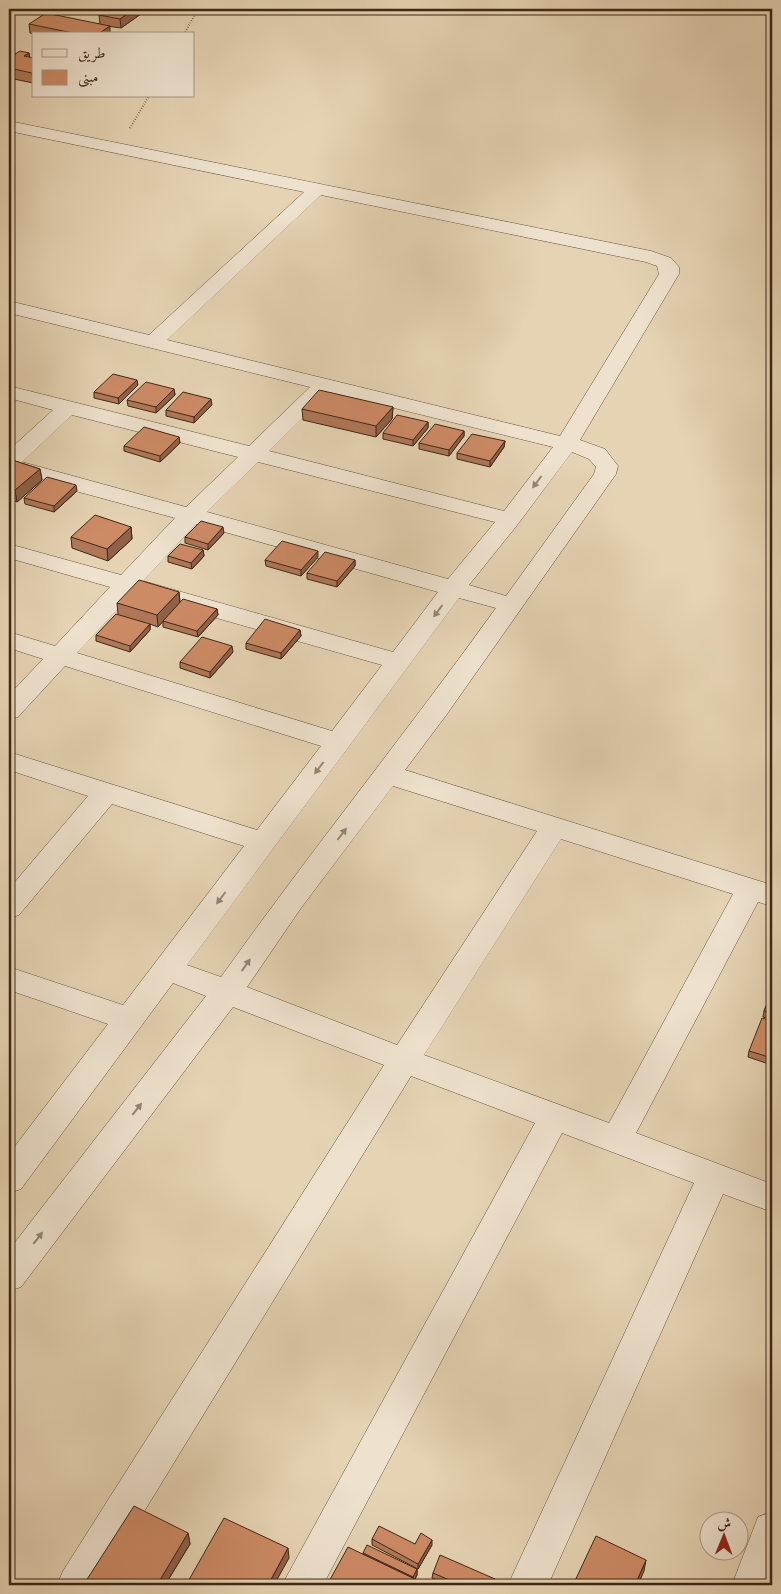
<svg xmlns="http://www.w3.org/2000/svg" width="781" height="1594" font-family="'Gentium Book Plus',Amiri,serif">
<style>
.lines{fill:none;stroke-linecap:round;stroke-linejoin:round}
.minor-casing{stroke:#68523e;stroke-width:1}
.path{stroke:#3f2717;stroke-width:2;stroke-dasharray:0.5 2;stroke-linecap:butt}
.minor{fill:#eee2ce;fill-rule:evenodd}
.wall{fill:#af7757;stroke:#3f2717}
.shaded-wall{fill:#8f6147;stroke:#3f2717}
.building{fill:#cc8a65;stroke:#3f2717}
.oneway{fill:#968472}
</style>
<rect width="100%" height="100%" fill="#e5d3b3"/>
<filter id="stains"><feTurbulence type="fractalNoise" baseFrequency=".004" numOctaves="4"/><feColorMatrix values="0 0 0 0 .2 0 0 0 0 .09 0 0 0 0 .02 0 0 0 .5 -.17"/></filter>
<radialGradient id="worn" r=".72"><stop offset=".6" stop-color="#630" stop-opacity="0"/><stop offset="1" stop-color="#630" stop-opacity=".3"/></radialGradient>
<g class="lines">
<defs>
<g id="minor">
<path d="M9,121L651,251L671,258L679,267V274L580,440L605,449L618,466L616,474L447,714L405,770L772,885V906L758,902L636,1133L772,1184V1212L723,1194L548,1585H508L694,1183L562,1133L323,1585H282L535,1123L411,1076L99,1585H57L63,1571L384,1065L233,1007L21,1287L9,1291V1250L206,996L173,983L21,1189L9,1193V1154L108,1024L9,990V967L123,1005L244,846L112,804L19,915L9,918V889L88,796L9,770V752L257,830L321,746L65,666L18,717L9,719V695L43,659L9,648V632L55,646L110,587L9,558V544L121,575L175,518L9,473V450L53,410L9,398V386L249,446L310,387L9,313V301L149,335L304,192L9,131ZM321,195L646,262L657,266L659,274L560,436L167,340ZM329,392L553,447L504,511L269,451ZM72,415L238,457L186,507L22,462ZM572,452L589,459L596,467L594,474L506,596L469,585L518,524ZM258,462L495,522L448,579L207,512ZM196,524L438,592L393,652L143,581ZM132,594L382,665L332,731L77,653ZM459,598L496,608C406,733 310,852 221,977L187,965ZM393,786L537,831L397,1045L247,987L301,908ZM561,839L733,894L609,1123L424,1055Z"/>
<polygon points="772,1512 772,1585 732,1585 758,1517"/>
</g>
</defs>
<use href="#minor" class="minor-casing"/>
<g class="path">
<polyline points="184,34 198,9"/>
<polyline points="130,128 149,96"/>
</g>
<use href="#minor" class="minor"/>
</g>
<g class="wall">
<polygon points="145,11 121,28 107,26 110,34 34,34 30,33 29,24 100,24 99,15"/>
<polygon points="9,53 15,54 29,53 33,83 9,78"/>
<polygon points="138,385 119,404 94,398 94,392"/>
<polygon points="174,389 175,395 156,413 128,406 127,400"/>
<polygon points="212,405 194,423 166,416 166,410"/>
<polygon points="393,407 392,419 376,437 303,420 302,409"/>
<polygon points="428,422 428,428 413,446 383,439 383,433"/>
<polygon points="464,431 464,436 449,456 419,449 419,443"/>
<polygon points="179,437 180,443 160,462 124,451 124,446"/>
<polygon points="505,441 504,447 490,467 457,459 457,453"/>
<polygon points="9,459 40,469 42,480 17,502 9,499"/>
<polygon points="77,491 54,512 25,504 24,498"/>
<polygon points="131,527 132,539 108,561 72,548 71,537"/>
<polygon points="224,533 208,550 185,543 185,537"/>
<polygon points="203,550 204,556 192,569 168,562 168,556"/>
<polygon points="318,557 301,576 266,566 265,560"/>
<polygon points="355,560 355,566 337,587 307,579 307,573"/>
<polygon points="179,592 180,602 217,609 218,615 198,637 163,627 163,621 158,627 150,624 150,630 130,652 96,641 96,635 118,614 117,603"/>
<polygon points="300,630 301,636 281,659 246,649 246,643"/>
<polygon points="233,652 210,678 180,668 180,662"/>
<polygon points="772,991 772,1020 763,1017 764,1011"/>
<polygon points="772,1021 772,1065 748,1057 749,1051"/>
<polygon points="188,1533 190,1544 165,1585 88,1585 86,1581"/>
<polygon points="372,1539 415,1544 432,1545 418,1569 372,1545"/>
<polygon points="363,1553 417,1569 417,1575 415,1579 363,1554"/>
<polygon points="433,1573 495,1579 494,1585 449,1585 432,1578"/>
</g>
<g class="shaded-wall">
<polygon points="134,9 145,9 145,11 121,28 120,19"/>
<polygon points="110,26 110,34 98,34"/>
<polygon points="29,53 30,62 24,56"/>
<polygon points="34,72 34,82 33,83 32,73"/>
<polygon points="137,380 138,385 119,404 118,398"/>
<polygon points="174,389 175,395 156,413 156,407"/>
<polygon points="211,399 212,405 194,423 194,417"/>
<polygon points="393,407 392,419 376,437 376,426"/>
<polygon points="428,422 428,428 413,446 413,440"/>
<polygon points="464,431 464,436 449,456 449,450"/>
<polygon points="179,437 180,443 160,462 160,456"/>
<polygon points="505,441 504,447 490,467 490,461"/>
<polygon points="40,469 42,480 17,502 15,490"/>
<polygon points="76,485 77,491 54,512 54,506"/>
<polygon points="131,527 132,539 108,561 107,549"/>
<polygon points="223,527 224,533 208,550 208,544"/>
<polygon points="203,550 204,556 192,569 191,563"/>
<polygon points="318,551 318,557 301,576 301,570"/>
<polygon points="355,560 355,566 337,587 337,581"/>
<polygon points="179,592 180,603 158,627 157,615"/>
<polygon points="217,609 218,615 198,637 197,631"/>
<polygon points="150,624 150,630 130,652 130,646"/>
<polygon points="300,630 301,636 281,659 281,653"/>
<polygon points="232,646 233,652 210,678 210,672"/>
<polygon points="188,1533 190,1544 165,1585 157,1585"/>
<polygon points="432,1540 432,1545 418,1569 418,1564"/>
<polygon points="288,1548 289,1558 274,1585 268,1585"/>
<polygon points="646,1560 644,1571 638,1585 635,1585"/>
<polygon points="417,1569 417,1575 413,1583 413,1577"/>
</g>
<g class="building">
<polygon points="108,9 134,9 120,19 99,15"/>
<polygon points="46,13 110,26 98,34 78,34 29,24"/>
<polygon points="20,51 29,53 24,56 34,58 34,72 32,73 9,68 9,53 15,54"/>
<polygon points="113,374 137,380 118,398 94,392"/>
<polygon points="146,382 174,389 156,407 127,400"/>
<polygon points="319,390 393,407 376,426 302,409"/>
<polygon points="183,392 211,399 194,417 166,410"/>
<polygon points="397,415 428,422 413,440 383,433"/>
<polygon points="435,424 464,431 449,450 419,443"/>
<polygon points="144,427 179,437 160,456 124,446"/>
<polygon points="472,434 505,441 490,461 457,453"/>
<polygon points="9,459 40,469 15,490 9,488"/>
<polygon points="47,477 76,485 54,506 24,498"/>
<polygon points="95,515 131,527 107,549 71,537"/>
<polygon points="201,521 223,527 208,544 185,537"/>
<polygon points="282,541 318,551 301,570 265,560"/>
<polygon points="180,544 203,550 191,563 168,556"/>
<polygon points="325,552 355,560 337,581 307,573"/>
<polygon points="139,580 179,592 157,615 117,603"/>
<polygon points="183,599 217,609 197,631 163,621"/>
<polygon points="116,614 150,624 130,646 96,635"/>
<polygon points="265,619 300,630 281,653 246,643"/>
<polygon points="202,637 232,646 210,672 180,662"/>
<polygon points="772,991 772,1014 764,1011"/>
<polygon points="762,1018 772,1021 772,1058 749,1051"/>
<polygon points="134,1506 188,1533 157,1585 95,1585 86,1581"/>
<polygon points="224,1518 288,1548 268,1585 186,1585"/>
<polygon points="379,1526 415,1544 421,1533 432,1540 418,1564 372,1539"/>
<polygon points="596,1536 646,1560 635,1585 573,1585"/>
<polygon points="367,1545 417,1569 413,1577 363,1553"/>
<polygon points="348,1547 419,1581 417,1585 327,1585"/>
<polygon points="440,1555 495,1579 492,1585 461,1585 433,1573"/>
<polygon points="432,1580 445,1585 429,1585"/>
<polygon points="681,1582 687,1585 680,1585"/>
</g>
<defs><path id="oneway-solid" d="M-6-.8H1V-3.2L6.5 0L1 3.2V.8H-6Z" transform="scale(1.25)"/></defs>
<g class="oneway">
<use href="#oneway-solid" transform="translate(537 482) rotate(127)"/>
<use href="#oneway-solid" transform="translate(438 611) rotate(127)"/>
<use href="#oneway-solid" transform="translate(319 768) rotate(127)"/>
<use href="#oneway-solid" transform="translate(342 834) rotate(-53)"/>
<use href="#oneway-solid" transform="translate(221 898) rotate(127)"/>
<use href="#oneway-solid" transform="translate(246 965) rotate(-55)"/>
<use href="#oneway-solid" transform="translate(137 1109) rotate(-52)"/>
<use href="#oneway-solid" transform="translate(38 1238) rotate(-52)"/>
</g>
<rect width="781" height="1594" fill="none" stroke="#e5d3b3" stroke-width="30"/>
<rect x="10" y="10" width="761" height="1574" fill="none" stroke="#3f2717" stroke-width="2.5"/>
<rect x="15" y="15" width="751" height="1564" fill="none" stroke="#3f2717"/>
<rect x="32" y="32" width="162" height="65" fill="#eee2ce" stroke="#a89785"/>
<rect x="42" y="49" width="25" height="8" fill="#eee2ce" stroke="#a89785"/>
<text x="78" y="58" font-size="15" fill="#3f2717">طريق</text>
<rect x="42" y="70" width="25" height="15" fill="#cc8a65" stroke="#a89785"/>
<text x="78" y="82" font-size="15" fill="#3f2717">مبنى</text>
<g transform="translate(724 1536) rotate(1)"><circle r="24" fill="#eee2ce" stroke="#a89785"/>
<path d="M0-4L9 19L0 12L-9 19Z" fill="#8f2418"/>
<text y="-8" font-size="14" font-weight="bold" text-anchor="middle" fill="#3f2717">ش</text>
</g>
<rect width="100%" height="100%" filter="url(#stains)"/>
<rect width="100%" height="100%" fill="url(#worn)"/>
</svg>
